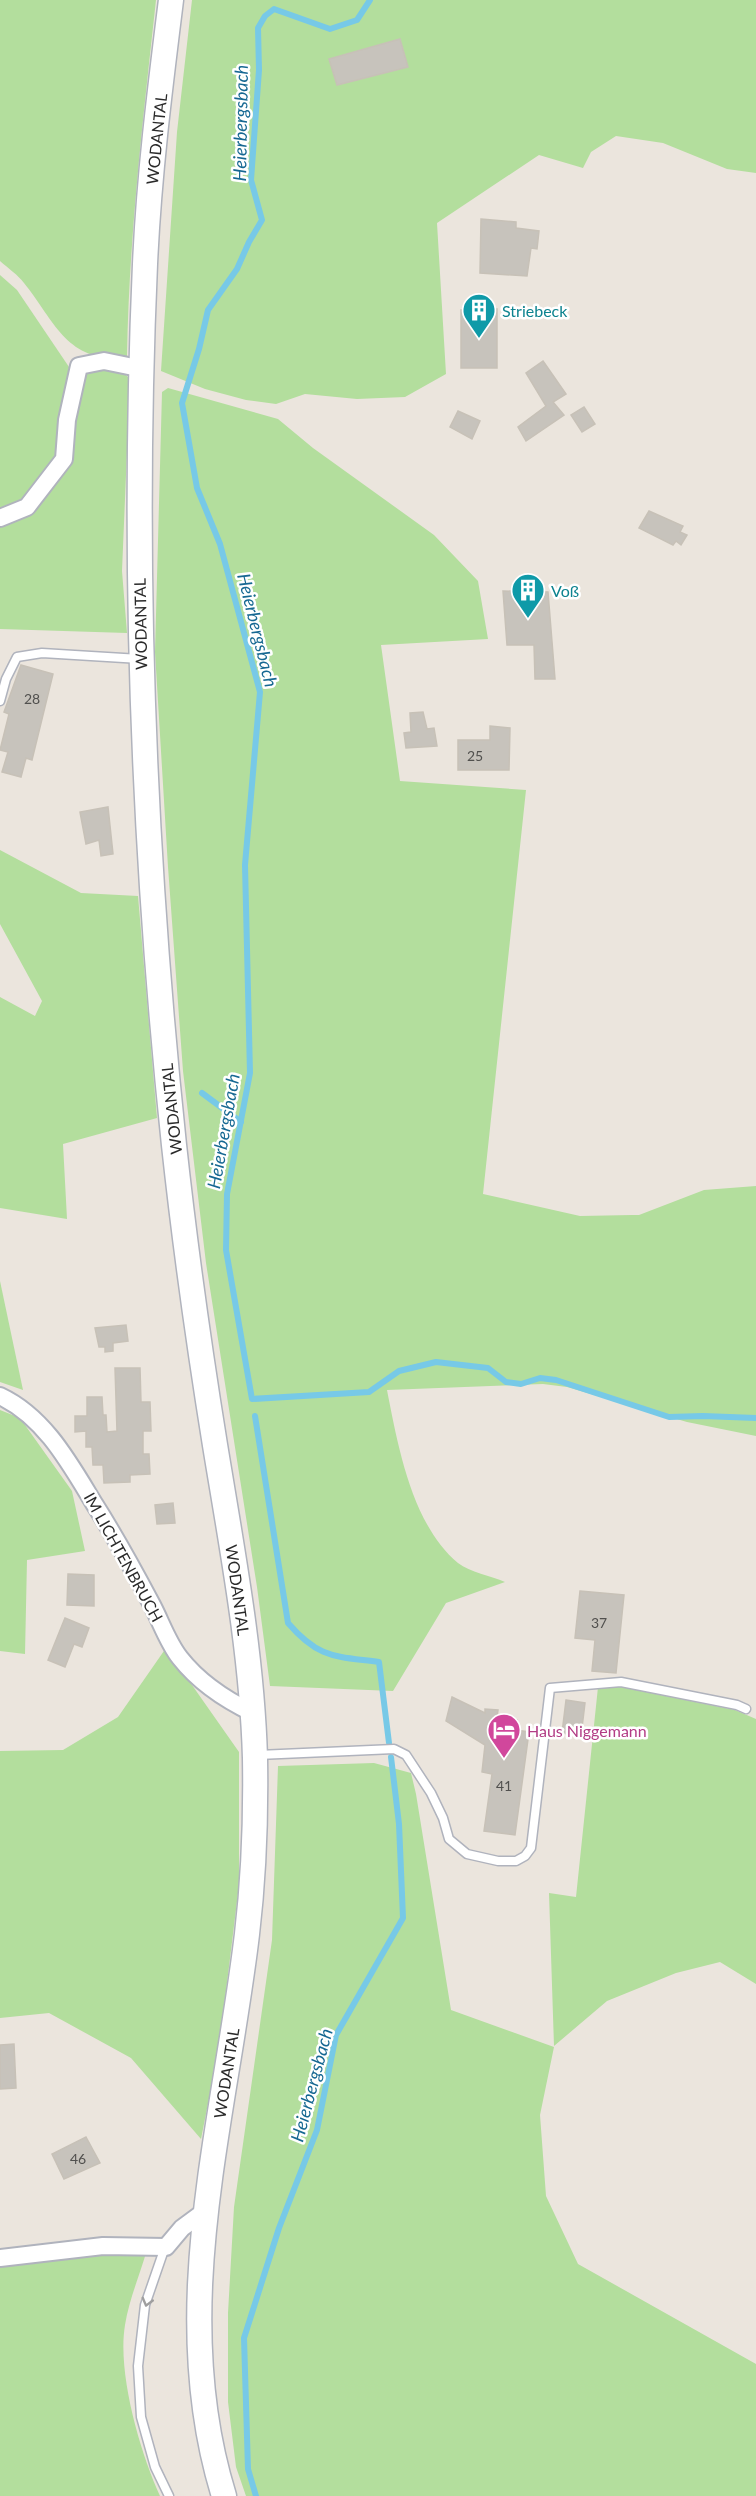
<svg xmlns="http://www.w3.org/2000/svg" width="756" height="2496" font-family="Lato,sans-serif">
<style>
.green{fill:#b3de9d}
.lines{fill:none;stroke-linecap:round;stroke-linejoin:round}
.stream{stroke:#77c9e7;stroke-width:6}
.building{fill:#c7c3bc;stroke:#c7c1b7;stroke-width:1.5}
.service-casing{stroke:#b0b3bd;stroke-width:11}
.minor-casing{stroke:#b0b3bd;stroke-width:20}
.secondary-casing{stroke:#b0b3bd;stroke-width:27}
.service{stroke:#fff;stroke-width:8}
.minor{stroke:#fff;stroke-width:16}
.secondary{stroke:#fff;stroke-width:24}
.oneway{stroke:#9f9f9f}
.labels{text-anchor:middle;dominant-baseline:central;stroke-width:5;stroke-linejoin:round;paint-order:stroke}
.number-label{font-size:14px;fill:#51504e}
.street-label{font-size:16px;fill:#2a2a2a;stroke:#fff}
.culture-label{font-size:16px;fill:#0d838f;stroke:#fff;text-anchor:start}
.hotel-label{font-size:16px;fill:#b23c85;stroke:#fff;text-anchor:start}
.water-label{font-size:18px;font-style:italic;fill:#166892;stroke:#fff}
</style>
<rect width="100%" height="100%" fill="#ebe5dd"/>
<g class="green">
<path d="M0,0H156C143,119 129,237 127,356C68,366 54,320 24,283C18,275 8,268 0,261Z"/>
<polygon points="192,0 756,0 756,173 727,169 663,143 616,136 591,152 583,168 539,155 437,223 446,374 405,397 357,399 305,394 276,404 246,400 205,389 161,371 177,132"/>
<polygon points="0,275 17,290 69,367 59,456 23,500 0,512"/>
<polygon points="109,367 124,373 130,379 122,571 127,633 0,629 0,525 32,512 73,424 85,372"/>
<path d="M168,388L278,419L313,448L434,535L478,581L488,639L381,645L400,781L526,790L483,1194L580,1216L632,1215H639L704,1190L756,1186V1436L687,1422L567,1387L543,1384L387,1390C398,1446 412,1525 458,1563C470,1572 491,1576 505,1582L446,1603L393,1691L270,1686L257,1587L206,1263L183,1071L168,867L155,652L162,392Z"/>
<polygon points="0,850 81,893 138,896 157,1118 63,1144 67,1219 0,1208 0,997 35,1016 42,1001 0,924"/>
<polygon points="0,1281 23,1390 0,1382"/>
<polygon points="0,1410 20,1418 72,1491 85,1551 27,1560 25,1654 0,1651"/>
<polygon points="166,1648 239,1752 239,1885 219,2048 201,2139 131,2058 49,2013 0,2018 0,1751 63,1750 118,1717"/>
<polygon points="598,1687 621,1687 735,1710 756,1719 756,1984 720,1962 676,1973 607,2001 554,2046 549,1893 576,1897"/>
<polygon points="374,1763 411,1773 416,1794 451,2010 554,2047 540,2115 546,2196 578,2264 756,2364 756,2496 246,2496 236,2467 228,2402 228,2313 234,2207 272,1940 278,1766"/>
<path d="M146,2253C139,2277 129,2300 125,2325C117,2373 140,2452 160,2496H0V2265L71,2256Z"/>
</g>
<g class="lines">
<g class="stream">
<polyline points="370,0 357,20 330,29 274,9 265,16 258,28 259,70 251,180 262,220 249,242 237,269 208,310 199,349 182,403 197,488 220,544 260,692 245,865 250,1073 227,1194 226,1250 252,1399 369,1392 399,1371 436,1362 488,1368 506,1382 521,1384 540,1378 556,1380 669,1417 703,1416 756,1418"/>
<polyline points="202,1093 241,1122"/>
<path d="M255,1416L288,1623C319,1659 335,1656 379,1662L389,1743"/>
<polyline points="256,2496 248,2469 244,2338 279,2228 317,2130 336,2035 403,1918 399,1824 391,1757"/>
</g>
</g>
<g class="building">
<polygon points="400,39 408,67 337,85 329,59"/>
<polygon points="481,219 516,222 516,228 539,231 537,249 531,248 527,276 480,273"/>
<polygon points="497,309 497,368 461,368 461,310"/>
<polygon points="543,361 566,394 553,402 564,415 526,441 518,427 546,406 526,373"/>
<polygon points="584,407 595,424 582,432 571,415"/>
<polygon points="458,411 480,421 472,439 450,427"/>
<polygon points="649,511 683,526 680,532 687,535 681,545 676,541 673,545 639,528"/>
<polygon points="503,591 548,592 555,679 535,679 534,645 507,645"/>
<polygon points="21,665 53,674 32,760 26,758 21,777 2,772 8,752 0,750 9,714 4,712"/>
<polygon points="423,712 427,729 434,728 437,746 406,748 404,733 411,732 410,713"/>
<polygon points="490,726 510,728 509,770 458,770 458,740 490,740"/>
<polygon points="108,807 113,854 101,856 99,840 86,844 80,812"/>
<polygon points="126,1325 128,1341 113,1343 113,1351 105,1352 105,1347 99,1347 95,1328"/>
<polygon points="115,1368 140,1368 141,1402 150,1402 151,1431 143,1431 143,1454 149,1454 150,1474 130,1475 130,1482 104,1483 103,1465 93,1465 92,1447 86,1447 86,1431 75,1432 75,1416 87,1416 87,1397 102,1397 103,1415 106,1415 107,1432 117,1431"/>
<polygon points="173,1503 175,1523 157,1524 155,1505"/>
<polygon points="68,1574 94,1575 94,1606 67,1605"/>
<polygon points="580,1591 624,1595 616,1673 592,1671 595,1640 575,1638"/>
<polygon points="65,1618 89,1628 82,1647 74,1644 65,1667 48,1660"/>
<polygon points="452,1697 485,1713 485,1709 498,1710 497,1717 517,1720 516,1730 529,1732 515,1835 484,1831 492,1774 482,1772 485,1745 446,1721"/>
<polygon points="566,1700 585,1703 581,1736 562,1733"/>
<polygon points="14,2044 16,2088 0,2089 0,2045"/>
<polygon points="86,2137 100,2163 64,2179 52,2154"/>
</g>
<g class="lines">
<defs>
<g id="service">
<polyline points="0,701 6,679 17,657 42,653 140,659"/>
<polyline points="258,1755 394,1749 406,1755 431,1793 443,1818 449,1839 467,1854 498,1861 516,1861 525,1856 531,1848 550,1688 621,1682 737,1705 746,1709"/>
<polyline points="165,2247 145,2305 138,2366 141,2417 155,2467 169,2496"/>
</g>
<g id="minor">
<polyline points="0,518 27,507 64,459 67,420 79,366 104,361 143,369"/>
<path d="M0,1396C45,1417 70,1464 95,1505C116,1538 134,1571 152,1605C161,1622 168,1643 180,1658C198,1681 226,1700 253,1713"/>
<polyline points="0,2258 103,2246 166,2247 182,2228 205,2211"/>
</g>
<path id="secondary" d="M171,0C160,88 149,175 145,264C132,558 143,852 174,1145C185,1246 199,1346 215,1445C232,1549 252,1653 255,1758C256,1817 254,1875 247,1934C225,2121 166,2310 224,2496"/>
</defs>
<use href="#service" class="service-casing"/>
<use href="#minor" class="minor-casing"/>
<use href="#secondary" class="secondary-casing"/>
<use href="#service" class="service"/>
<use href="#minor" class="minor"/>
<use href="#secondary" class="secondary"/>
</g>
<defs><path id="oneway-chevron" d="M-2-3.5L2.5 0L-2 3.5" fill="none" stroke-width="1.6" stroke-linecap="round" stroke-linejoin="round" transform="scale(1.5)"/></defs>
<use class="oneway" href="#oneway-chevron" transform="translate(147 2302) rotate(105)"/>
<defs>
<symbol id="building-pin" viewBox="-11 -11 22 30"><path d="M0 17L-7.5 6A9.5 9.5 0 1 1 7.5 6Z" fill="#0f9aa8" stroke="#fff"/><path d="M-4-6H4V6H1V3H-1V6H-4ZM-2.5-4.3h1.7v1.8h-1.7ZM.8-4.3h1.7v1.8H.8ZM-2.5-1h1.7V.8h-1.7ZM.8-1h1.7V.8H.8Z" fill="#fff"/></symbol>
<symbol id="hotel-pin" viewBox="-11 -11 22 30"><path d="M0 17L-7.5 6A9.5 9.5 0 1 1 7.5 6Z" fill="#d1479c" stroke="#fff"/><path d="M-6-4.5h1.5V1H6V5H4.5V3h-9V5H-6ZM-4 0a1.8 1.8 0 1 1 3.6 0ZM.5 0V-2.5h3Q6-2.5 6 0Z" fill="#fff"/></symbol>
</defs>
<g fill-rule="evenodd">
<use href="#building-pin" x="460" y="291" width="38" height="52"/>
<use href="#building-pin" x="509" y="571" width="38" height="52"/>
<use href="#hotel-pin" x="485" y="1711" width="38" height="52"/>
</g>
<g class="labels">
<g class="number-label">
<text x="32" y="698">28</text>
<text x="475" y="755">25</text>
<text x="599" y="1622">37</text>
<text x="504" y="1785">41</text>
<text x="78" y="2158">46</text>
</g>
<g class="street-label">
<text transform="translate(156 139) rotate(-84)">WODANTAL</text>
<text transform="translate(140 624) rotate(-91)">WODANTAL</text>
<text transform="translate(171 1109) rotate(-96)">WODANTAL</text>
<text transform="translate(124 1557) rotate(61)">IM LICHTENBRUCH</text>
<text transform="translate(238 1590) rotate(82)">WODANTAL</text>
<text transform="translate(226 2073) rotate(-81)">WODANTAL</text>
</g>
<g class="culture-label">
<text x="502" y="310">Striebeck</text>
<text x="551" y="590">Voß</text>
</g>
<g class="hotel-label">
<text x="527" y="1730">Haus Niggemann</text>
</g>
<g class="water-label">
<text transform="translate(240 123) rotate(-89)">Heierbergsbach</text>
<text transform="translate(258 630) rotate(76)">Heierbergsbach</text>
<text transform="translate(223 1131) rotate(-80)">Heierbergsbach</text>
<text transform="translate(311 2085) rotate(-75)">Heierbergsbach</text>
</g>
</g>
</svg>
